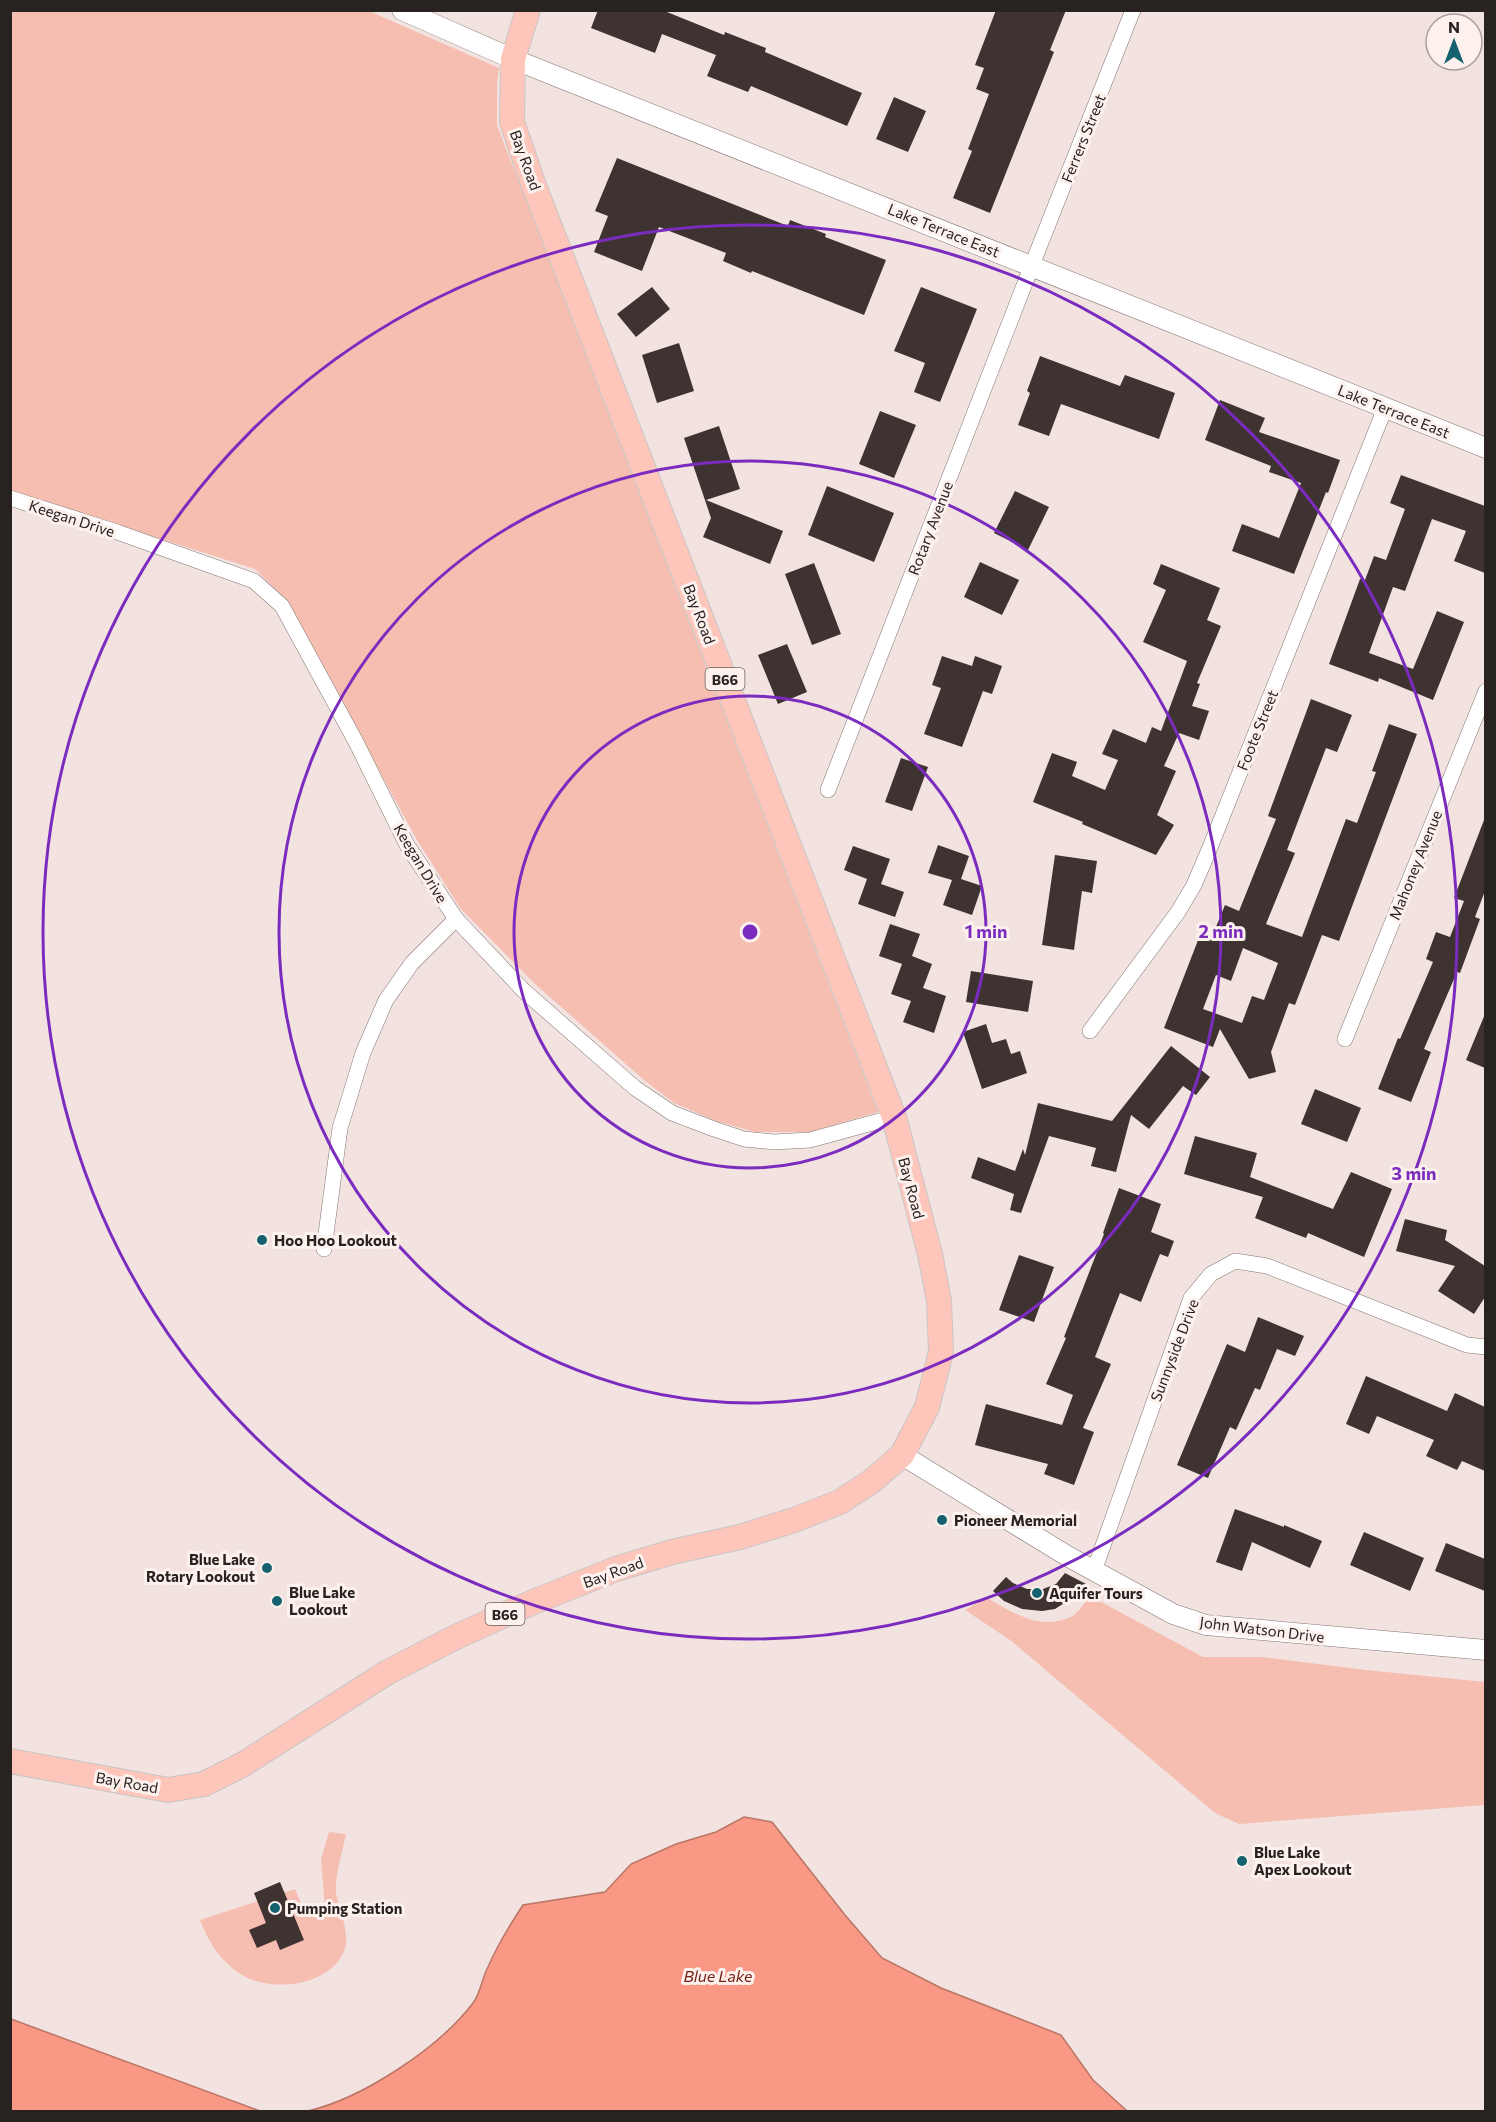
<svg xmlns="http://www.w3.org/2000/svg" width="1496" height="2122" font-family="Commissioner,sans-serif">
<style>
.green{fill:#f6bdb1}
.water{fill:#f99985;stroke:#ba7567;stroke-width:1.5}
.building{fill:#3f3331;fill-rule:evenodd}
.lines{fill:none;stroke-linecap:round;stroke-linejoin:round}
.minor-casing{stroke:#827572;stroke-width:16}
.tertiary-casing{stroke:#827572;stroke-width:21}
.primary-casing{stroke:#c7c6c5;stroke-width:26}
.minor{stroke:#fff;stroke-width:15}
.tertiary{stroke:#fff;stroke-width:20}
.primary{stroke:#fec6bb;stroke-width:24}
.ring{fill:none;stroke:#7b2cbf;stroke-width:3}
.poi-dot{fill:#16616e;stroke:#fdf1ee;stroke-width:2}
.labels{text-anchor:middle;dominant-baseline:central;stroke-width:6;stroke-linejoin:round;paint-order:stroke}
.shield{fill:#fdf1ee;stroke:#68605e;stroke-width:1.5}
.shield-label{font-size:14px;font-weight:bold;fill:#282221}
.street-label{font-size:15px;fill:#282221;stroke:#fdf1ee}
.poi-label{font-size:15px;font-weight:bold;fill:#282221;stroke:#fdf1ee;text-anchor:start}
.water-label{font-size:16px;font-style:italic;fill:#731f11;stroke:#fdf1ee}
.centre{fill:#7b2cbf;stroke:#fdf1ee;stroke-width:3}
.ring-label{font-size:18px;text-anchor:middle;font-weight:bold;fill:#7b2cbf;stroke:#fdf1ee;stroke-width:6;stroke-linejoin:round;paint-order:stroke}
</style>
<rect width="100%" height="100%" fill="#f2e3e0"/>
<g class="green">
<polygon points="11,11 369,11 499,68 497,82 497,125 878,1112 810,1132 755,1132 716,1121 674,1103 644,1080 534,983 461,909 417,840 285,599 255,569 11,491"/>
<path d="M1090,1596L1203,1657H1261L1366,1670L1485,1682V1805L1239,1824L1215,1813L1010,1640L965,1610L987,1598C1014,1613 1039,1631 1071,1617C1078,1613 1085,1602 1090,1596Z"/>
<path d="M329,1832L346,1834C343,1850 334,1879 336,1893C339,1910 351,1934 344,1951C329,1988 265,1994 236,1971C217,1956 209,1942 200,1920L295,1889L306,1916L325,1908L321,1859Z"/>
</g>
<g class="water">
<path d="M744,1817L772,1822L845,1915L882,1958L941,1988L1061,2035L1093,2080L1127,2111H308C363,2098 439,2048 473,2003C480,1994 482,1979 487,1969C497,1946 509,1926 523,1905L605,1892L631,1864L676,1844L716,1832Z"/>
<polygon points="11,2019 260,2111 11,2111"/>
</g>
<g class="building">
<polygon points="598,10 662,10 724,35 725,32 766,48 765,52 862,93 847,126 751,86 748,92 707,76 716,55 662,34 655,53 591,28"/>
<polygon points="996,10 1066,10 1050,50 1054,52 990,213 953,198 972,151 968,149 989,94 976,89 984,68 975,65"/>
<polygon points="894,97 926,111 908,152 876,139"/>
<polygon points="617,158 788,226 790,220 826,234 825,237 886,260 864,315 752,271 751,273 723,261 726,253 659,227 642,271 594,252 608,216 595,211"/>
<polygon points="652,287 670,309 636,337 617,314"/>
<polygon points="921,287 977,309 940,402 914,392 925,363 894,351"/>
<polygon points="679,343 694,391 657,403 642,355"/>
<polygon points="1040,356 1120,386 1125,375 1175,393 1159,439 1061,404 1049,436 1018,425 1030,393 1027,391"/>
<polygon points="1220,400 1265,418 1259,432 1340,460 1328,493 1326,492 1294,574 1232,551 1242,524 1279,538 1301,483 1269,472 1271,466 1205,440"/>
<polygon points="880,411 916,425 894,478 859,464"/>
<polygon points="719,426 740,489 706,500 783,531 770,564 703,537 711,518 684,438"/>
<polygon points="1401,475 1485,506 1485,573 1454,561 1466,531 1432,519 1405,591 1393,587 1369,653 1413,669 1437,611 1464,622 1433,700 1379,678 1378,682 1329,664 1360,579 1365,580 1374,556 1386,560 1405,509 1390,503"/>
<polygon points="827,486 894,513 874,562 808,535"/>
<polygon points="1015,491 1049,507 1028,550 994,533"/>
<polygon points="980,562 1019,580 1002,615 964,597"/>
<polygon points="814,563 841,634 812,645 785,574"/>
<polygon points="1161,564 1220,588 1207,620 1221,626 1197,683 1200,684 1192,706 1209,711 1199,740 1179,733 1164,766 1176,771 1157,815 1174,825 1156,855 1082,824 1083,822 1033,802 1052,753 1077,762 1072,776 1105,790 1118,760 1102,754 1113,729 1146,743 1152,727 1161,731 1187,661 1143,642 1166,590 1153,584"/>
<polygon points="787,644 807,692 778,704 758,655"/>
<polygon points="942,656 972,666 975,656 1002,666 992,694 983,691 962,747 924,734 941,688 932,685"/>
<path d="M1311,699L1352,715L1337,752L1326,748L1287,850L1295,853L1266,924L1302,937L1346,819L1357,823L1376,772L1372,771L1389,724L1417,734L1339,941L1322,935L1295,1005L1289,1003L1271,1052L1276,1072L1249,1079L1220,1029L1213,1047L1164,1028L1200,935L1211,939L1225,905L1239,911L1276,819L1268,816ZM1243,948L1278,963L1264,1000L1252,996L1242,1023L1203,1009L1216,975L1231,981Z"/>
<polygon points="901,758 928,767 912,811 885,802"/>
<polygon points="1484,820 1485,891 1475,917 1480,919 1460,973 1457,972 1424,1049 1431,1052 1411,1102 1378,1089 1398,1038 1400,1039 1433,962 1426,959 1436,932 1450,937 1464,901 1454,898"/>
<polygon points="938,845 969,856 961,879 982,886 972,915 943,905 952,880 928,873"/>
<polygon points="853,846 890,859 881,884 904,892 895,917 858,904 867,879 844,870"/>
<polygon points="1055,855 1097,861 1092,893 1082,891 1074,950 1042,945"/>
<polygon points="890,924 920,934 912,956 932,964 923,988 946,996 934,1033 903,1022 911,1001 891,994 902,964 879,956"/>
<polygon points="971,971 1033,981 1028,1012 966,1002"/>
<polygon points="1485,1014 1485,1068 1466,1060"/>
<polygon points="986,1024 992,1043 1006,1039 1011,1054 1020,1051 1027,1073 982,1089 963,1032"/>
<polygon points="1171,1046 1210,1077 1196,1095 1183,1086 1149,1129 1131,1115 1116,1172 1091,1166 1096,1148 1049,1136 1021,1213 1010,1210 1014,1194 971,1178 978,1157 1015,1171 1023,1149 1025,1155 1038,1103 1112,1121"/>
<polygon points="1315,1089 1361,1108 1347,1142 1301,1124"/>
<polygon points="1195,1136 1257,1153 1250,1177 1333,1209 1351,1172 1392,1189 1364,1257 1308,1233 1306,1238 1255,1218 1263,1197 1184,1174"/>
<polygon points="1119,1188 1161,1204 1151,1232 1174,1241 1168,1257 1160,1254 1141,1302 1120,1293 1095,1357 1111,1364 1083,1428 1094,1432 1074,1485 1044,1474 1048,1464 975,1445 986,1404 1062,1425 1073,1395 1046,1384 1066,1338 1064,1337 1104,1234 1103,1233"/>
<polygon points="1405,1219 1447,1230 1445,1240 1485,1266 1485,1297 1474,1314 1438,1291 1455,1266 1396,1251"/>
<polygon points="1019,1255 1054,1267 1034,1322 999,1310"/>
<polygon points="1258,1317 1304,1336 1295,1356 1277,1349 1260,1390 1255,1388 1236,1430 1230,1427 1208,1478 1177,1465 1227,1344 1245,1352"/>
<polygon points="1366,1376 1447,1411 1455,1393 1485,1407 1485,1471 1462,1461 1457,1470 1426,1456 1434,1440 1377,1416 1369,1434 1346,1424"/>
<polygon points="1235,1509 1284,1527 1284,1525 1322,1541 1310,1568 1252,1542 1242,1571 1216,1562"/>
<polygon points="1364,1532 1424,1558 1410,1591 1350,1565"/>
<polygon points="1446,1543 1485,1559 1485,1591 1435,1571"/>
<polygon points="1065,1573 1086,1584 1077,1595 1055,1609 1042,1611 1022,1609 1004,1601 993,1591 1006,1577 1013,1583 1027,1589 1043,1589 1056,1584"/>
<polygon points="280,1882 304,1940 280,1950 276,1940 257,1948 249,1930 266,1923 254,1893"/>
</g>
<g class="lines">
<defs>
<g id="minor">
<polyline points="10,498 117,532 254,581 282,606 356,742 407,845 456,919 524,991 635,1088 672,1113 714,1129 744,1139 774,1142 810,1140 894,1117"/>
<polyline points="828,790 1032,265 1133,10"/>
<polyline points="1090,1031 1178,912 1194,885 1209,850 1385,408"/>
<polyline points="1345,1039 1486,691"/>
<polyline points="324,1249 340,1128 363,1053 386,1000 412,963 456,919"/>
<polyline points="1094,1571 1191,1298 1211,1274 1235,1261 1267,1266 1467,1345 1486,1347"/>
</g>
<g id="tertiary">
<polyline points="402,10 513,59 1486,448"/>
<polyline points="902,1455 1069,1557 1173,1614 1206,1625 1486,1650"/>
</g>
<polyline id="primary" points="10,1761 168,1790 204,1784 242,1765 388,1672 456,1637 531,1603 616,1569 672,1552 740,1537 794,1520 840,1502 872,1481 902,1455 927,1407 941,1352 939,1301 930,1254 894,1117 533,183 512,122 513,59 528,10"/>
</defs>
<use href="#minor" class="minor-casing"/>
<use href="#tertiary" class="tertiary-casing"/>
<use href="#primary" class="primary-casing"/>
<use href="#minor" class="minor"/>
<use href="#tertiary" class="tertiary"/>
<use href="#primary" class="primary"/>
</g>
<g class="ring">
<circle cx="750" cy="932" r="236"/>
<circle cx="750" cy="932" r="471"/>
<circle cx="750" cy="932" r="707"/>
</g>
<g class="poi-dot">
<circle cx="262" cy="1240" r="6"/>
<circle cx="942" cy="1520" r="6"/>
<circle cx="267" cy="1568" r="6"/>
<circle cx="1037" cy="1593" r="6"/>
<circle cx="277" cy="1601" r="6"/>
<circle cx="1242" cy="1861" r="6"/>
<circle cx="275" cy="1908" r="6"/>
</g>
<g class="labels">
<g class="shield">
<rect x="705.5" y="668" width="39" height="22" rx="4.5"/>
<rect x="485.5" y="1603" width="39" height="22" rx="4.5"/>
</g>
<g class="shield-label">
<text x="725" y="679">B66</text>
<text x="505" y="1614">B66</text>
</g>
<g class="street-label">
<text transform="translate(1083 138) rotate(-68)">Ferrers Street</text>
<text transform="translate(526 160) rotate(70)">Bay Road</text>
<text transform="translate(944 230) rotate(22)">Lake Terrace East</text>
<text transform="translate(1394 411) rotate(22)">Lake Terrace East</text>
<text transform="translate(72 518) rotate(18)">Keegan Drive</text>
<text transform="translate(930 528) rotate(-69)">Rotary Avenue</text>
<text transform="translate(700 614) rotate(69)">Bay Road</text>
<text transform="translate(1257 730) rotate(-68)">Foote Street</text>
<text transform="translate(421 863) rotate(59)">Keegan Drive</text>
<text transform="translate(1415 865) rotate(-68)">Mahoney Avenue</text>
<text transform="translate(912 1188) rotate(75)">Bay Road</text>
<text transform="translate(1174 1350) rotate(-69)">Sunnyside Drive</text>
<text transform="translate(613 1572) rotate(-20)">Bay Road</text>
<text transform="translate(1262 1629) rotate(7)">John Watson Drive</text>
<text transform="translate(127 1782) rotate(10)">Bay Road</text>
</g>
<g class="poi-label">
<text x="274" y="1240">Hoo Hoo Lookout</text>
<text x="954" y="1520">Pioneer Memorial</text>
<text x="255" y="1559" text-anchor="end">Blue Lake<tspan x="255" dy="17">Rotary Lookout</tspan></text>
<text x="289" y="1592">Blue Lake<tspan x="289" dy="17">Lookout</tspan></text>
<text x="1049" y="1593">Aquifer Tours</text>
<text x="1254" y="1852">Blue Lake<tspan x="1254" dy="17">Apex Lookout</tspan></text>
<text x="287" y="1908">Pumping Station</text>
</g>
<g class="water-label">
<text x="718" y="1975">Blue Lake</text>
</g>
</g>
<circle cx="750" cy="932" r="9" class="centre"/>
<g class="ring-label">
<text x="986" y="938">1 min</text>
<text x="1221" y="938">2 min</text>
<text x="1414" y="1180">3 min</text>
</g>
<rect width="1496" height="2122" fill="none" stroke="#282221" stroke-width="24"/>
<g transform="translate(1454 42)"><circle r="28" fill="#fdf1ee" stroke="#a89e9c" stroke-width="1.5"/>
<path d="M0-4.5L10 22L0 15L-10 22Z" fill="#16616e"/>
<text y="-9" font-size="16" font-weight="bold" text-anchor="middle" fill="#282221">N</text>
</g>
</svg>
